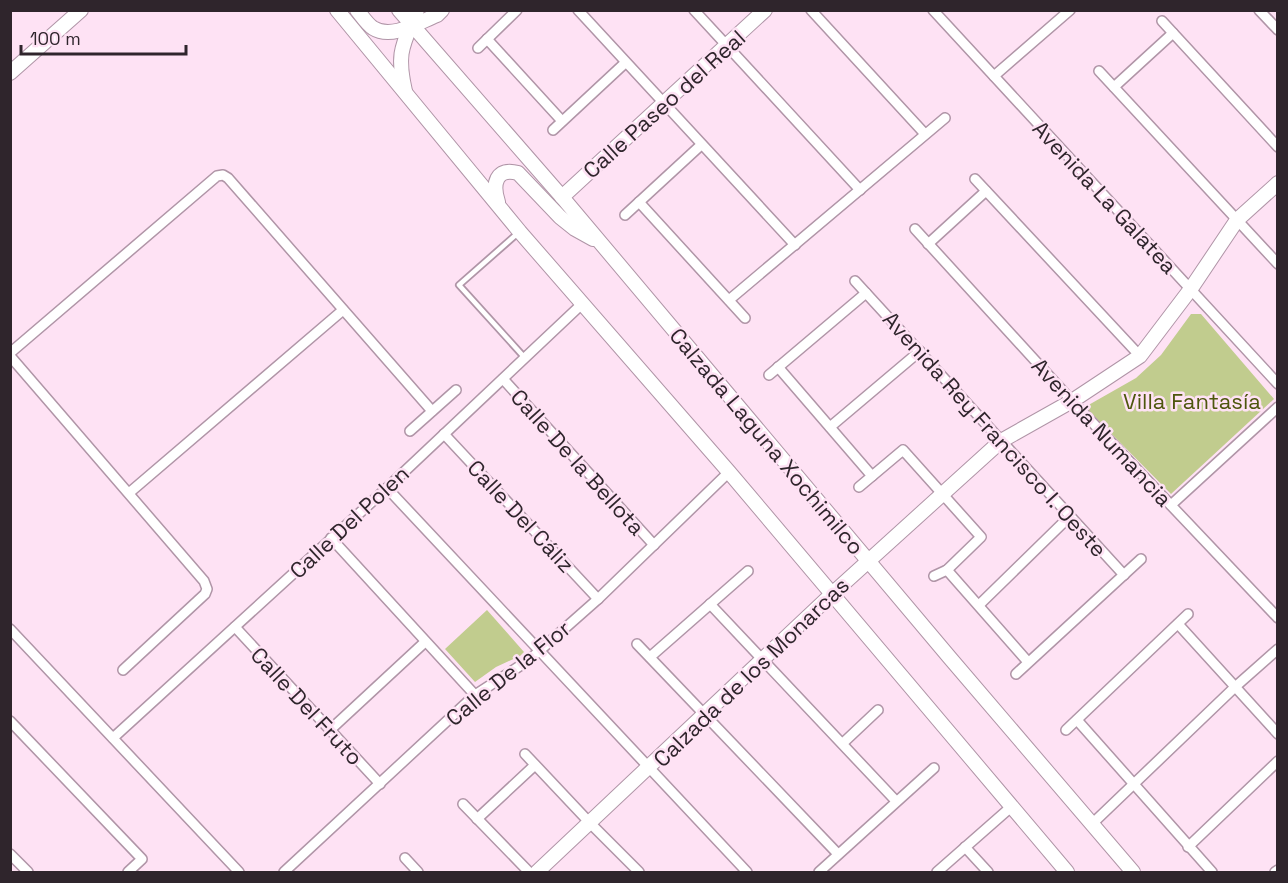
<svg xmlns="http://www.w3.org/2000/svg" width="1288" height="883" font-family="'Space Grotesk',sans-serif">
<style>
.green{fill:#c1cc8e}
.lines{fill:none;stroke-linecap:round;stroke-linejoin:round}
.lane-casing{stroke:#b095a7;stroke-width:8}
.street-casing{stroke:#b095a7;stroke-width:12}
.secondary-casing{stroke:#b095a7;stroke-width:16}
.lane{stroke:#fff;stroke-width:4.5}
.street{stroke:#fff;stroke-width:9}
.secondary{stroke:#fff;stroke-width:14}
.labels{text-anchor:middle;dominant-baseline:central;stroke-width:5;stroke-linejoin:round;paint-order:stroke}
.street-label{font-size:22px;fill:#2f252c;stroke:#fee2f4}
.park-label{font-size:22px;fill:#4d560d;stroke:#fee2f4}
</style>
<rect width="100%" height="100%" fill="#fee2f4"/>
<g class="green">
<polygon points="1191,314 1201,314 1274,399 1171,494 1085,407 1136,378 1161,355"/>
<polygon points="487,610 524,652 520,656 496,667 475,682 445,649"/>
</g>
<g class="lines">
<defs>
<polyline id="lane" points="518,233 459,285 525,358"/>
<g id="street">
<polyline points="578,10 795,245"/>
<polyline points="694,10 860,190"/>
<polyline points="811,10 925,134"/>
<polyline points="933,10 1278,384"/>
<polyline points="1259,10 1278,30"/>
<polyline points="1162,21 1278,147"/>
<polyline points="487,39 562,121"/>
<polyline points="478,48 517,10"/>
<polyline points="1099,71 1278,264"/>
<polyline points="994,76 1070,10"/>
<polyline points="1114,87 1173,33"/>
<polyline points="553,130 625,63"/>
<polyline points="975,179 1140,356"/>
<polyline points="639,202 745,318"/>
<polyline points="625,215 701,145"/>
<polyline points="915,229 1072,401 1278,618"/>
<polyline points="928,244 986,191"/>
<polyline points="855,281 1124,575"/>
<polyline points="729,300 945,118"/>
<polyline points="10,353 217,176 223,175 228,178 432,411"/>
<polyline points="10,356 204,581 207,589 205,594 123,670"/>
<polyline points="778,367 872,476"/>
<polyline points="769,375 866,293"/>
<polyline points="503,379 654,545"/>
<polyline points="830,427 920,351"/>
<polyline points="410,431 456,390"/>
<polyline points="444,434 598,599"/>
<polyline points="859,487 903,450 981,537 947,570 934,576"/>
<polyline points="387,488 747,872"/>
<polyline points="129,493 343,310"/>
<polyline points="1171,505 1278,407"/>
<polyline points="331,538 475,695"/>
<polyline points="947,570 1028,662"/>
<polyline points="710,604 896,801"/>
<polyline points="979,605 1070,516"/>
<polyline points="1178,624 1278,734"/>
<polyline points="235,627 380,784"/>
<polyline points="10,629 239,872"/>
<polyline points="637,644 838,854"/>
<polyline points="650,657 748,571"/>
<polyline points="1016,674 1141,559"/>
<polyline points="1077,720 1212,872"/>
<polyline points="10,721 142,859 128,872"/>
<polyline points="330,730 425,642"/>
<polyline points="1066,730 1188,614"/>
<polyline points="113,738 387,488 583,303"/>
<polyline points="843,743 878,710"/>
<polyline points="525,754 590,823 639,872"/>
<polyline points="463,804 529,872"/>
<polyline points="477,819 535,765"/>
<polyline points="1092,824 1235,687 1278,649"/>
<polyline points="965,847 988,872"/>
<polyline points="1188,847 1278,761"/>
<polyline points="10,854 28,872"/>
<polyline points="405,858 418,872"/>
<polyline points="284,872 475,695 529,660 598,599 729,472"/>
<polyline points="819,872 934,768"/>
<polyline points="937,872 1011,807"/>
<polyline points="1275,872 1278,870"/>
</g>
<g id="secondary">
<polyline points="337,10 520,232 729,472 1067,872"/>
<path d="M357,10C362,16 367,24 373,28C392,40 419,22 437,15L442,10"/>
<polyline points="399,10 562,197 950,658 1133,872"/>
<polyline points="10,73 81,10"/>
<path d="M405,91C396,52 403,45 417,10"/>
<polyline points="562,197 765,10"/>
<path d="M498,202C492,184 496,167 518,173L560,217L575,229L593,239"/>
<polyline points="537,872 832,594 1001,441 1072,401 1140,356 1190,290 1237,220 1278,183"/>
</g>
</defs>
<use href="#lane" class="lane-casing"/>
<use href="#street" class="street-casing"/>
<use href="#secondary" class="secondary-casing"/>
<use href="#lane" class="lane"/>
<use href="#street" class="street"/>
<use href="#secondary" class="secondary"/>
</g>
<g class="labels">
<g class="street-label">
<text transform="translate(664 104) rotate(-42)">Calle Paseo del Real</text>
<text transform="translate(1105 197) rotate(47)">Avenida La Galatea</text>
<text transform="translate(1102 432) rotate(47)">Avenida Numancia</text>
<text transform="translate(995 434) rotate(48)">Avenida Rey Francisco I. Oeste</text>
<text transform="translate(767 441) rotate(50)">Calzada Laguna Xochimilco</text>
<text transform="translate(578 462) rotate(48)">Calle De la Bellota</text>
<text transform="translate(521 516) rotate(47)">Calle Del Cáliz</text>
<text transform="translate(349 522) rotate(-43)">Calle Del Polen</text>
<text transform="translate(751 672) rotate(-44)">Calzada de los Monarcas</text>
<text transform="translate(508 673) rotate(-39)">Calle De la Flor</text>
<text transform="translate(307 706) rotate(47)">Calle Del Fruto</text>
</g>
<g class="park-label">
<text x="1192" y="401">Villa Fantasía</text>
</g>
</g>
<rect width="1288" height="883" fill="none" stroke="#2f252c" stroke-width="24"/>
<path d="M21 45v9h165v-9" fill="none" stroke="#2f252c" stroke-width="3"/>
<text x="30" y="45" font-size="18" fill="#2f252c" stroke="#fee2f4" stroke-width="4.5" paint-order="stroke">100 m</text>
</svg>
